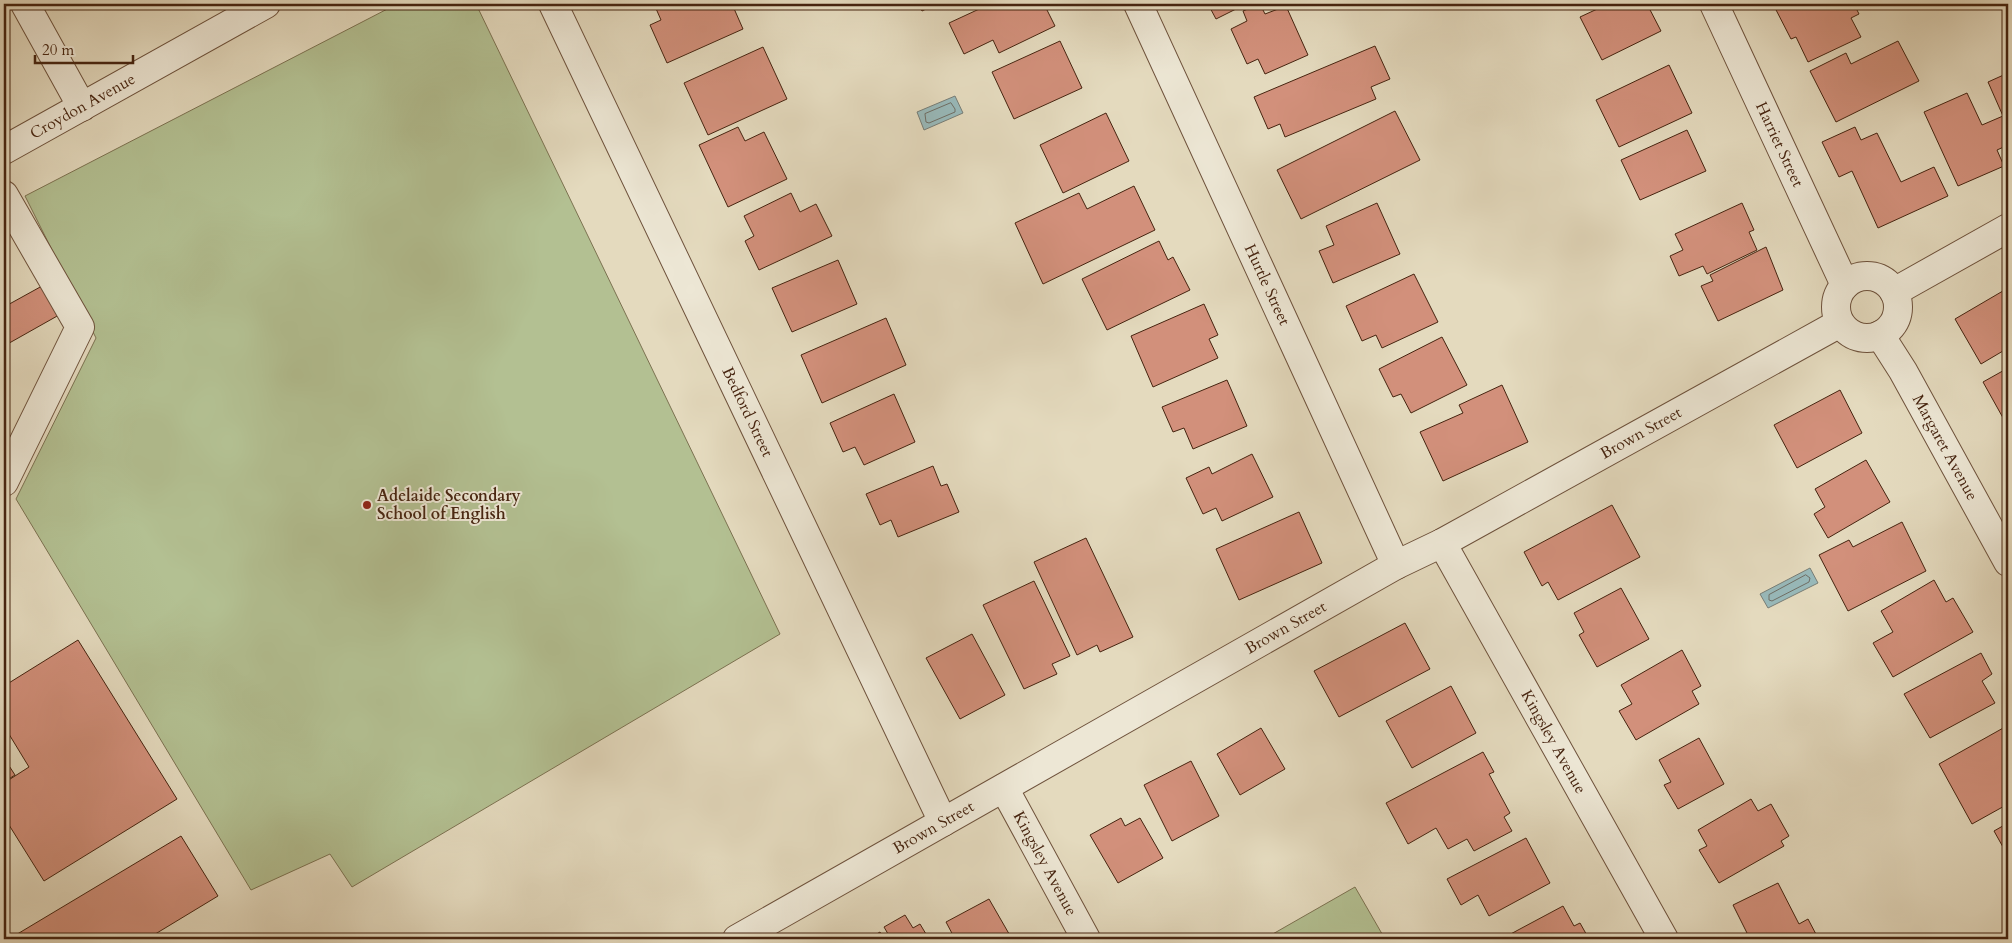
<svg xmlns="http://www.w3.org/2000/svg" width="2012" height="943" font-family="Cardo,serif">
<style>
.green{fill:#b3c092;stroke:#7c7251}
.water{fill:#98b9ba;stroke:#777d76}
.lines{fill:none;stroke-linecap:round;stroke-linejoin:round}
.shore{stroke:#6f6e65;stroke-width:1}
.building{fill:#d2907b;stroke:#462410}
.minor-casing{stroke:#6e523c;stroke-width:30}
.minor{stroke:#ede7d5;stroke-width:28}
.poi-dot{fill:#8f2418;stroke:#ede7d5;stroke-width:2}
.labels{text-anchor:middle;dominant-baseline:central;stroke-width:4;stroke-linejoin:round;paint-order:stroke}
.street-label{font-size:16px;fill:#462410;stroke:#ede7d5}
.poi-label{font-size:16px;font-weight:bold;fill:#462410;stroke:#ede7d5;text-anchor:start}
</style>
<rect width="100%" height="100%" fill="#e4dabe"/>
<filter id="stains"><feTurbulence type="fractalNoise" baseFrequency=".004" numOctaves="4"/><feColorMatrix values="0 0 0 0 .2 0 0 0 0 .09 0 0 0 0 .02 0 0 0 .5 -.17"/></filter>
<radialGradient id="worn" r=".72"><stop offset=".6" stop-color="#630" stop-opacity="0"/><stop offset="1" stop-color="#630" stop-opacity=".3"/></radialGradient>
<g class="green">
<polygon points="397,4 476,4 780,634 352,887 330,854 251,890 16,499 96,338 25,196"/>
<polygon points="1355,887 1385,939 1264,939"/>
</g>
<g class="water">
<polygon points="955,96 963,113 924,130 917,112"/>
<polygon points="1810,568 1818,583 1768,608 1760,594"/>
</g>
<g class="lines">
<g class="shore">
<polygon points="951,103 955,109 955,112 929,123 926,122 925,114"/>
<polygon points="1806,575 1810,578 1809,582 1772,601 1769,600 1769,595"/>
</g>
</g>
<g class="building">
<polygon points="654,4 732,4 743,29 667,63 650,25 661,20"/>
<polygon points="918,4 936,4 922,11"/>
<polygon points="990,4 1044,4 1055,26 999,53 993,40 964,54 949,23"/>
<polygon points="1208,4 1246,4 1216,19"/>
<polygon points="1260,4 1265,14 1286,6 1308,55 1265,74 1258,59 1247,64 1231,29 1247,21 1243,11"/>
<polygon points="1608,4 1647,4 1661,31 1602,60 1580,17"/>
<polygon points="1773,4 1854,4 1859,14 1851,18 1861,37 1808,62 1796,37 1791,39"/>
<polygon points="1060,41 1082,88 1014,119 992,72"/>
<polygon points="1898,41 1919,81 1836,122 1810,71 1846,53 1851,64"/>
<polygon points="1375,46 1390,79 1371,87 1376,99 1285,137 1280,124 1268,129 1254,97"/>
<polygon points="763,47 787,99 708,135 684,83"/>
<polygon points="1669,65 1692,113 1619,147 1596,100"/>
<polygon points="2008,73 2008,145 1997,150 2004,166 1958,186 1924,112 1967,93 1982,125 2003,116 1988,82"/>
<polygon points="1395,111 1420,160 1301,219 1277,170"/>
<polygon points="1106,113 1129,161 1063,193 1040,145"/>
<polygon points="738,127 745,141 764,132 787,179 728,207 699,145"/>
<polygon points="1855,127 1861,140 1877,133 1901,182 1934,167 1948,196 1878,228 1852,171 1839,177 1822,142"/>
<polygon points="1687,130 1706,171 1640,200 1621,160"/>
<polygon points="1134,186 1155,230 1043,284 1015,223 1079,193 1087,209"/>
<polygon points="791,193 800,212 816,204 832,236 759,270 745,241 754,236 744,216"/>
<polygon points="1377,203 1400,254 1333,283 1319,251 1334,245 1326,226"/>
<polygon points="1742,203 1754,230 1749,232 1757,250 1707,274 1703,266 1679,276 1670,256 1683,250 1675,234"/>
<polygon points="1159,241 1168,260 1173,257 1190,290 1107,330 1082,279"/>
<polygon points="1766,247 1783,290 1718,321 1701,286 1713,281 1710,275"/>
<polygon points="838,260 857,304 792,332 772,288"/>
<polygon points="1414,274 1438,322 1382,348 1376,335 1362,341 1346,306"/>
<polygon points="42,286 59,315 4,346 4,307"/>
<polygon points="2008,288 2008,348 1981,364 1955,319"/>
<polygon points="1204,304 1218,335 1209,339 1218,358 1153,387 1131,336"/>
<polygon points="886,318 906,365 822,403 801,355"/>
<polygon points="1442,337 1467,385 1411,413 1401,394 1393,397 1379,369"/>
<polygon points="2008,368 2008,424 2007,425 1983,382"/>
<polygon points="1227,380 1247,426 1193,449 1184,428 1173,432 1162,407"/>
<polygon points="1502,385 1528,442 1443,481 1420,432 1463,413 1459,405"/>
<polygon points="1840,390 1862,433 1797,468 1774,425"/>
<polygon points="894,394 915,442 864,465 855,447 843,452 830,423"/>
<polygon points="4,434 12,448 4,453"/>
<polygon points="1252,454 1273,497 1222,521 1216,508 1203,514 1186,478 1209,467 1212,474"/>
<polygon points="1866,460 1890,502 1828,538 1814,514 1825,507 1815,489"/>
<polygon points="933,466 941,486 947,484 959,512 898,537 891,520 880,525 866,494"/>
<polygon points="1612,505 1640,557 1558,600 1548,582 1542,586 1524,552"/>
<polygon points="1299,512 1322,563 1239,600 1216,549"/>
<polygon points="1902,522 1926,571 1848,611 1819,555 1849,540 1853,547"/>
<polygon points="1086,538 1133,637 1100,652 1097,645 1077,655 1034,562"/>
<polygon points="1934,580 1946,602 1953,598 1973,632 1893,677 1873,643 1893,632 1881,611"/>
<polygon points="1034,581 1070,656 1052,664 1057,674 1024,689 983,605"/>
<polygon points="1621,588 1649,639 1597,667 1579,635 1584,632 1574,613"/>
<polygon points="1405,623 1430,669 1339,717 1314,671"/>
<polygon points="972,634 1005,695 960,719 926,658"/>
<polygon points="78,640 177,799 44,881 4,817 4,783 29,767 4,726 4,686"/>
<polygon points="1682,650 1701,686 1692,691 1699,704 1636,740 1619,711 1632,704 1621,685"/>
<polygon points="1981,653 1992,674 1982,681 1995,703 1930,738 1904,694"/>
<polygon points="1451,686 1476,733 1412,768 1386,721"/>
<polygon points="2005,727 2008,732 2008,804 1972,824 1939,764"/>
<polygon points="1261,728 1285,769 1240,795 1217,754"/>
<polygon points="1699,738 1724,784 1678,809 1664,785 1671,782 1659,760"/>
<polygon points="1483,752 1494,772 1489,774 1510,813 1504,817 1512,831 1474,851 1467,839 1448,849 1436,828 1408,844 1386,803"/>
<polygon points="4,758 15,775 4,782"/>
<polygon points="1191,761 1219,816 1172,841 1144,785"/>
<polygon points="1751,799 1758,811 1771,804 1789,836 1781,841 1784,846 1719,883 1699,850 1707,846 1698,830"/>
<polygon points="1121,818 1125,826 1140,818 1163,858 1118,883 1090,835"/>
<polygon points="2008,823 2008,856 1994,831"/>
<polygon points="181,836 218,896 147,939 9,939"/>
<polygon points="1526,838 1550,883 1489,916 1478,895 1461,905 1447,879"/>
<polygon points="1778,883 1799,924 1808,919 1818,938 1750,939 1733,905"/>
<polygon points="989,899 1012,939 955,939 946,922"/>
<polygon points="1563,906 1574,926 1580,923 1589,939 1506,939 1505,937"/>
<polygon points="905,915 913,928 920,924 929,939 891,939 884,927"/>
<polygon points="880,932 884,939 868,939"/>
</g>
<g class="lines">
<defs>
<g id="minor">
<polyline points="25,4 82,107"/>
<path id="s1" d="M553,4L943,822"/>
<path id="s2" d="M1138,4L1396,565"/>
<path id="s3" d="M1714,4L1845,285"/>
<path id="s4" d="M4,150L266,4"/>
<polyline points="4,195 80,327 4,482"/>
<circle cx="1867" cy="307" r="31"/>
<polyline points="1894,292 2008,228"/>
<path id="s5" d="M1880,335L1903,371L2008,562"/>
<path id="s6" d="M1442,543L1664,939"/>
<path id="s7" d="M1004,788L1086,939"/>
<path id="s8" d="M737,939L1396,565L1442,543L1840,323"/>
</g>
</defs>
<use href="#minor" class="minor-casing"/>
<use href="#minor" class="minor"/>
</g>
<circle class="poi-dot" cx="367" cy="505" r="5"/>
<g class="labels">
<g class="street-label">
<text stroke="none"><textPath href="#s4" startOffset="90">Croydon Avenue</textPath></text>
<text stroke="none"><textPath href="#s3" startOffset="155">Harriet Street</textPath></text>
<text stroke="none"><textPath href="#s2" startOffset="309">Hurtle Street</textPath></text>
<text stroke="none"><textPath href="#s1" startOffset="452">Bedford Street</textPath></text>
<text stroke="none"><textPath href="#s8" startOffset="1036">Brown Street</textPath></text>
<text stroke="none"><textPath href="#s5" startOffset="130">Margaret Avenue</textPath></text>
<text stroke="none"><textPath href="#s8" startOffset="631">Brown Street</textPath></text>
<text stroke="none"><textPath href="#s6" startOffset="228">Kingsley Avenue</textPath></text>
<text stroke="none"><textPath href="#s8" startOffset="226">Brown Street</textPath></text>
<text stroke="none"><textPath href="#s7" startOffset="86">Kingsley Avenue</textPath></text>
</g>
<g class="poi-label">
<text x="377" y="496">Adelaide Secondary<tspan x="377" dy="18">School of English</tspan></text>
</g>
</g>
<rect width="2012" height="943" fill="none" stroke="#e4dabe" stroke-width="20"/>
<rect x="5" y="5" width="2002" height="933" fill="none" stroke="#462410" stroke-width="2.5"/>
<rect x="10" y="10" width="1992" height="923" fill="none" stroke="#462410"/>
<path d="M35 55v8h98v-8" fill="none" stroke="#462410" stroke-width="2.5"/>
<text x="42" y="55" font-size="15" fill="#462410" stroke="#ede7d5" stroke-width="4" paint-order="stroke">20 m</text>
<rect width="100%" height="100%" filter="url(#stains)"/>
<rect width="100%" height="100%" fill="url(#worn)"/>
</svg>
